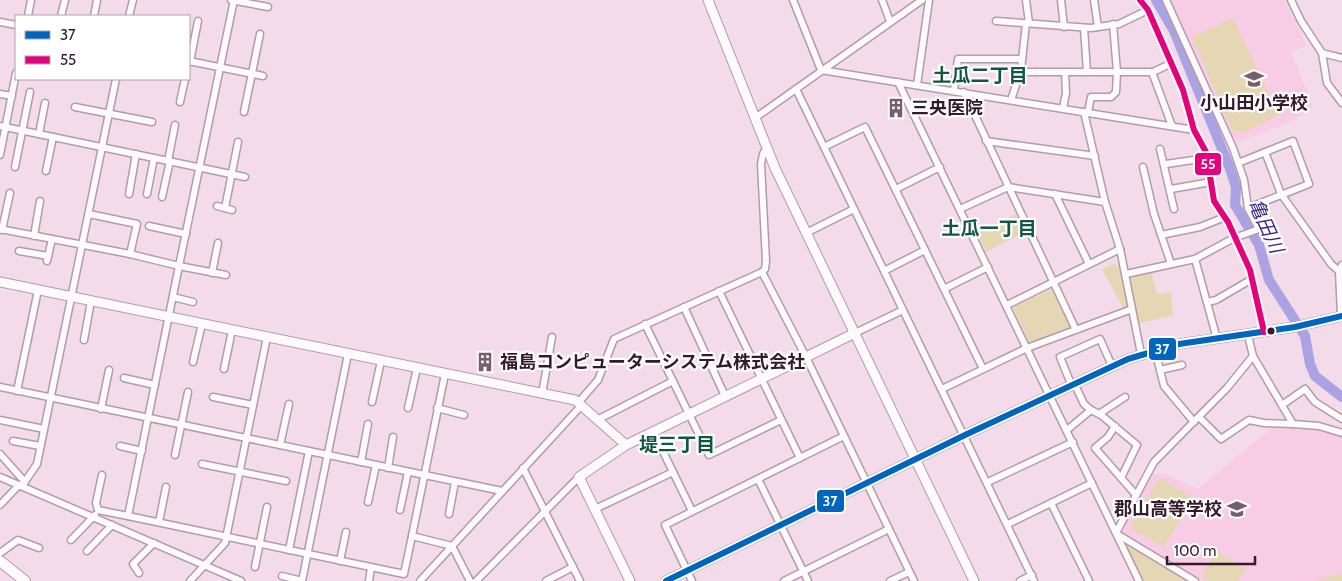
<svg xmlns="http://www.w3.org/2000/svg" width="1342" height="581" font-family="Cabin,'Noto Sans JP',sans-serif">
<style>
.built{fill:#f9cce6}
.green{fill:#e5d6b4}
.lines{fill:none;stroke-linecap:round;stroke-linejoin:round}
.river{stroke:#aaa2e2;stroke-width:10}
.minor-casing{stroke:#b39ba9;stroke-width:9}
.tertiary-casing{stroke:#b39ba9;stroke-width:11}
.primary-casing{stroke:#b39ba9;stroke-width:12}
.minor{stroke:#fdfafc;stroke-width:6}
.tertiary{stroke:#fdfafc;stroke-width:9}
.primary{stroke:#fdfafc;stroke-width:10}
.bus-1-casing{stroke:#fff;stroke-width:10}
.bus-2-casing{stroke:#fff;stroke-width:10}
.bus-1{stroke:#0065bd;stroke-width:6}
.bus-2{stroke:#e5007d;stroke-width:6}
.bus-dot{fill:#341a2a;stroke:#fff;stroke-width:2}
.labels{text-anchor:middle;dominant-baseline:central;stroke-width:4.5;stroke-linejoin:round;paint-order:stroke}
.poi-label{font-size:18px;font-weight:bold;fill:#341a2a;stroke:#fff;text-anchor:start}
.neighbourhood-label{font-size:19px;font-weight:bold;fill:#11573d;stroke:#fff}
.water-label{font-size:19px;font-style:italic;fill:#382789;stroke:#fff}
.line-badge{stroke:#fff;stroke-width:2}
.badge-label{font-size:14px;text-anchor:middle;font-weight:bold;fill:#fff}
</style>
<rect width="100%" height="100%" fill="#f3dbe9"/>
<g class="built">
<polygon points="1171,0 1285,0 1306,45 1291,52 1313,106 1294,120 1240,142 1232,137"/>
<polygon points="1275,425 1332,432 1342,436 1342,581 1202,581 1122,532 1151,474 1164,474 1198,489"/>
</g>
<g class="green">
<polygon points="1233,18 1279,115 1241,134 1231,129 1192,37"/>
<polygon points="1016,214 1025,232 986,252 977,233"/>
<polygon points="1116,263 1117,266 1121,265 1129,307 1124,309 1102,269"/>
<polygon points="1151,270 1157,294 1171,292 1173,315 1137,324 1129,276"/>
<polygon points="1052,289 1071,327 1030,344 1013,307"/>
<polygon points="1160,478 1194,498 1164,547 1129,528"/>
<polygon points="1124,541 1190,581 1143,581"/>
<polygon points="1217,551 1246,569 1238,581 1209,581 1201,576"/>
<polygon points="1342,573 1342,581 1315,581"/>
</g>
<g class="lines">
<polyline class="river" points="1156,0 1174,31 1229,166 1236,187 1235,205 1259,245 1269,280 1305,336 1310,364 1315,376 1342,397"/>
<defs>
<g id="minor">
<polyline points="231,0 268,7"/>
<polyline points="793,0 821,70 1194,130"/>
<polyline points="882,0 890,21"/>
<polyline points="1026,0 1029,23"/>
<polyline points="1061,0 1064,27"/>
<polyline points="1094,0 1098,27"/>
<polyline points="1140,0 1148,10 1183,90 1194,130 1206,152 1214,201 1228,222 1250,270 1264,332"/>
<polyline points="1291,0 1301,21 1322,53 1327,83 1342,103"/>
<polyline points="28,16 31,0"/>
<polyline points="61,16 65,0"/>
<polyline points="94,16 97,0"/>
<polyline points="129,16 133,0"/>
<polyline points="996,21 1091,28 1119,24 1148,10"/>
<polyline points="0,22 16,25"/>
<polyline points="1084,28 1087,72"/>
<polyline points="1322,53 1342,58"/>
<polyline points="189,61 263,76"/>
<polyline points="190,62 198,21"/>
<polyline points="1020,72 1153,72 1172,63"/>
<polyline points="1152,72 1172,126"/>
<polyline points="898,82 1139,581"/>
<polyline points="917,85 929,0"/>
<polyline points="796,89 1034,581"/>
<polyline points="954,90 958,59 1022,59"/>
<polyline points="964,92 1076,330"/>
<polyline points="0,94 12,96"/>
<polyline points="1011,100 1021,70 1026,23"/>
<polyline points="180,102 185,79"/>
<polyline points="75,107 152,122"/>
<polyline points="1063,108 1066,93 1065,72"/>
<polyline points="244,112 260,34"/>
<polyline points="1084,112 1105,202 1120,249 1141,354"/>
<polyline points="1088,112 1091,97 1111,97 1116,92 1117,72 1113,24"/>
<polyline points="755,118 922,0"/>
<polyline points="0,126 245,177"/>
<polyline points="39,134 45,103"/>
<polyline points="986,141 1095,156"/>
<polyline points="767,147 763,154 761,164 766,261 765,269 762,272 806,357 914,581"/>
<polyline points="824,147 865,127 983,369"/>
<polyline points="1160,149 1174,209"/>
<polyline points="1265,152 1281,194 1331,264 1339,271"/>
<polyline points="0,155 16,73"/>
<polyline points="168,161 175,125"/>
<polyline points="1238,163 1293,141 1309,184 1248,208"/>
<polyline points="1166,164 1207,158"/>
<polyline points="15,167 30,92"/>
<polyline points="1143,167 1154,214 1171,264"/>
<polyline points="46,171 53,137"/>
<polyline points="896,189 940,167"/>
<polyline points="1171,189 1211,182"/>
<polyline points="129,194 136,154"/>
<polyline points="147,194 154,158"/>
<polyline points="1055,194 1089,264"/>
<polyline points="162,197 170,161"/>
<polyline points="217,206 232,210"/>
<polyline points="225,208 238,142"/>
<polyline points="960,209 1008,187 1105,202"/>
<polyline points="89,214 137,224 130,254"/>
<polyline points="149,226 186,234"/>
<polyline points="0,229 130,254 179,266 234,0"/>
<polyline points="2,230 10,193"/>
<polyline points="806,233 854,209"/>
<polyline points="1161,235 1200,227 1225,217"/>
<polyline points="34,236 40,201"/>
<polyline points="19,251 48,256"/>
<polyline points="1195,259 1217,339"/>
<polyline points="47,261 52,239"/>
<polyline points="884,271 925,250"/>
<polyline points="212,273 218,243"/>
<polyline points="1126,274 1195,259 1234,238 1259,229 1248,208 1244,180 1233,148 1166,0"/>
<polyline points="226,275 179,266 128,516 404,574 412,536 452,546 470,581"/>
<polyline points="944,289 988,267"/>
<polyline points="719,291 800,458"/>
<polyline points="173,297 193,302"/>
<polyline points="1207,302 1216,300 1252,279"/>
<polyline points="1007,305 1120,249"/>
<polyline points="684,307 725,396"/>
<polyline points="1341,316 1339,271 1342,265"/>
<polyline points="645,324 709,455 781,420"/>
<polyline points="855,333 903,310"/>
<polyline points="1248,335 1253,356 1293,424 1319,426 1342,433"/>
<polyline points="84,340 91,301"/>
<polyline points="1155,350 1164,386 1194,422"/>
<polyline points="193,362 202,324"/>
<polyline points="224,369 232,330"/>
<polyline points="1160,370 1182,365"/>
<polyline points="124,378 155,385"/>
<polyline points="1074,383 1084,404 1091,410 1101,415 1137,445 1121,478"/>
<polyline points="1071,384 1060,357 1100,339 1112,366"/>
<polyline points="0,387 502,491"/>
<polyline points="942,389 1027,348 1132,309"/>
<polyline points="17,391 38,290"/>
<polyline points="542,394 552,337"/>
<polyline points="213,397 253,405"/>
<polyline points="372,402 381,361"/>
<polyline points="578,403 598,380 614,339 762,272"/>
<polyline points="1282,405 1305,389 1315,402 1342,419"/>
<polyline points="408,408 417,368"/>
<polyline points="437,408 464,415"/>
<polyline points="101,409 109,370"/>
<polyline points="1099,414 1125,397"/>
<polyline points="1199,417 1221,439 1249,420 1264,423 1293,424"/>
<polyline points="0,420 44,429"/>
<polyline points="597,420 673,381"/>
<polyline points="1115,426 1108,437 1095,448 1136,495"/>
<polyline points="1067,430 1091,410"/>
<polyline points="653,431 692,511"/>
<polyline points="13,441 40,446"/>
<polyline points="280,445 289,404"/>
<polyline points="120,446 142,451"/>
<polyline points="0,454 25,482"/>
<polyline points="175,455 188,392"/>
<polyline points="361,462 368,424"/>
<polyline points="202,464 286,481"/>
<polyline points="388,468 393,437"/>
<polyline points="523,468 580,581"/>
<polyline points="102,475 96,503 98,510 128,516"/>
<polyline points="0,477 241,581"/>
<polyline points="758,479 808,581"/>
<polyline points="988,482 1073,442"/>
<polyline points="22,486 37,464 116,79"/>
<polyline points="368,502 376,465"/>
<polyline points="1051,503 1089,581"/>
<polyline points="0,505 19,485"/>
<polyline points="595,509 673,472"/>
<polyline points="400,510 408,472"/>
<polyline points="449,514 455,482"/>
<polyline points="159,522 166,487"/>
<polyline points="1008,524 1092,483"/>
<polyline points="1116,533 1154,462 1227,388 1253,356"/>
<polyline points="1117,534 1195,581"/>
<polyline points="412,536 445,374"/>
<polyline points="71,540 95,515"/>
<polyline points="289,550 309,451"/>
<polyline points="87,551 112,525"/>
<polyline points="0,553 18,540 39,548"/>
<polyline points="340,561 346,532"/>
<polyline points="255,567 267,507"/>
<polyline points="139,573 133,564 154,543"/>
<polyline points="282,576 302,581"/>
<polyline points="190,581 225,543 267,337"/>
<polyline points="302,581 348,354"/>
<polyline points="369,581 371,568"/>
<polyline points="420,581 581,406"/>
<polyline points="476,581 579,477"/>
<polyline points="546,581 573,567"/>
<polyline points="692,581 665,525 844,436"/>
<polyline points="784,581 889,529"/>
<polyline points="890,581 909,572"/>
<polyline points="1020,581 1032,575"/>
</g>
<g id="tertiary">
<polyline points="708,0 775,168 974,581"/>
<polyline points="0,282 575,400 626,445"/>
<polyline points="630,581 579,477 626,445 855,333"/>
<polyline points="666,581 965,435 1128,359 1179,344 1295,327 1342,316"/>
</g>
<polyline id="primary" points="0,561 25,581"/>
</defs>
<use href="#minor" class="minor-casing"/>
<use href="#tertiary" class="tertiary-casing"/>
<use href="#primary" class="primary-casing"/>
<use href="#minor" class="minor"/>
<use href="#tertiary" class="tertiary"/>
<use href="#primary" class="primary"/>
<defs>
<polyline id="bus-1" points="666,581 965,435 1128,359 1179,344 1295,327 1342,316"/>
<polyline id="bus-2" points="1140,0 1148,10 1183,90 1194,130 1206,152 1214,201 1228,222 1250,270 1264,332"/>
</defs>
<use href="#bus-1" class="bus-1-casing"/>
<use href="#bus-2" class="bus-2-casing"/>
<use href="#bus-1" class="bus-1"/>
<use href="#bus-2" class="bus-2"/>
</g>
<defs>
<symbol id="school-bare" viewBox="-9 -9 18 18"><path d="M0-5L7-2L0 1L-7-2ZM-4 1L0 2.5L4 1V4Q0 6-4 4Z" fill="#775e6d" stroke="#fff" stroke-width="2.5" paint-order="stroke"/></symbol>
<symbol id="building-bare" viewBox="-9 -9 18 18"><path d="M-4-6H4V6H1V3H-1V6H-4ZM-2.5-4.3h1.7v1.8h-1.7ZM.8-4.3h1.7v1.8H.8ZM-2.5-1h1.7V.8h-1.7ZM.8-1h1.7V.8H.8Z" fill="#775e6d" stroke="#fff" stroke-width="2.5" paint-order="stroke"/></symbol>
</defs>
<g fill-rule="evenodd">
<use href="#school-bare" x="1240" y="65" width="28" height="28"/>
<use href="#building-bare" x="882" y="94" width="28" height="28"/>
<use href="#building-bare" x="471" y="348" width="28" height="28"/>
<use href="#school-bare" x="1223" y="495" width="28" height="28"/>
</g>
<circle class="bus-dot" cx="1271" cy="331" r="4.5"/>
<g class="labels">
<g class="poi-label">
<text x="1254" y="103" text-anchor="middle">小山田小学校</text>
<text x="911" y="108">三央医院</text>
<text x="500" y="362">福島コンピューターシステム株式会社</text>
<text x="1222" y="509" text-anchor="end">郡山高等学校</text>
</g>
<g class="neighbourhood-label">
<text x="980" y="75">土瓜二丁目</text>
<text x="989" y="228">土瓜一丁目</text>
<text x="677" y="444">堤三丁目</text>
</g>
<g class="water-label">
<text transform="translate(1266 226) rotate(66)">亀田川</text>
</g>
</g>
<g class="line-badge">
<rect x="1194" y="152" width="28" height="24" rx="5" fill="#e5007d"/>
<rect x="1148" y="337" width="29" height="24" rx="5" fill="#0065bd"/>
<rect x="816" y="489" width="29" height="24" rx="5" fill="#0065bd"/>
</g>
<g class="badge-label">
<text x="1208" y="169">55</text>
<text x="1162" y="354">37</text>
<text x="830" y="506">37</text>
</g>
<rect x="15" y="15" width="175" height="65" fill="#ffffff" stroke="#aea3aa"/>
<rect x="25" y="31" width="25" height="8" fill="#0065bd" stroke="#aea3aa"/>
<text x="60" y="40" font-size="15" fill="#341a2a">37</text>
<rect x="25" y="56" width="25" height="8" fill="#e5007d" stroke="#aea3aa"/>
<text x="60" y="65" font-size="15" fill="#341a2a">55</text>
<path d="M1167 556v8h88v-8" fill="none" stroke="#341a2a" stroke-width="2.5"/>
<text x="1174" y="556" font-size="15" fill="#341a2a" stroke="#ffffff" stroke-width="4" paint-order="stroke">100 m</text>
</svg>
